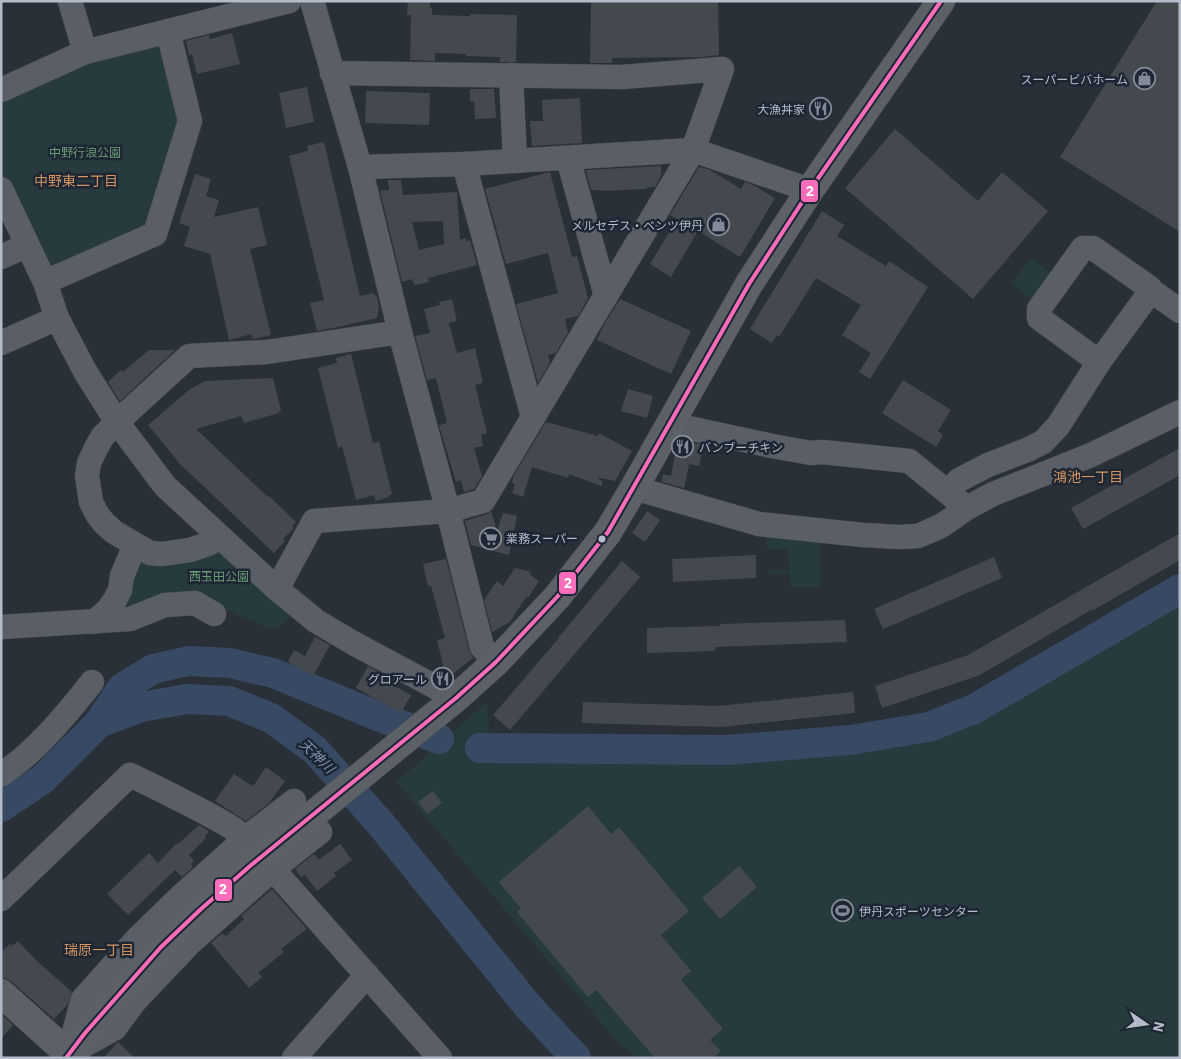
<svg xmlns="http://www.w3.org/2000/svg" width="1181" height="1059" font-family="'IBM Plex Sans','Noto Sans JP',sans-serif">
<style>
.green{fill:#273a3e}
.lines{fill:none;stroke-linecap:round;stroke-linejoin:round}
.river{stroke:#384963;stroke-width:30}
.building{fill:#444950;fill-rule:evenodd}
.minor-casing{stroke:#484c53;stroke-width:25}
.major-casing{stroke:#484c55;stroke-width:29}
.minor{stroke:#5a5e66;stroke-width:24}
.major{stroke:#5c6168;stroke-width:28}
.bus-1-casing{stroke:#1d2633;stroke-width:8}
.bus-1{stroke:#fb6dba;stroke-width:4}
.bus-dot{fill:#b4bcc9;stroke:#1d2633;stroke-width:2}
.labels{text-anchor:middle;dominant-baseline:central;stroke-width:5;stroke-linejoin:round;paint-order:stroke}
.poi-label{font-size:12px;fill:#b4bcc9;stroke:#1d2633;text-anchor:end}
.park-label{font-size:12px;fill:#6b9a76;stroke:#1d2633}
.neighbourhood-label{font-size:14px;fill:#d59563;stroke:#1d2633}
.water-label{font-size:14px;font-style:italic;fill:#7c92b1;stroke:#1d2633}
.line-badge{stroke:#1d2633;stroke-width:2}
.badge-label{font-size:14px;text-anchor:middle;font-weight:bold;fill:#fff}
</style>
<rect width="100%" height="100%" fill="#2a3038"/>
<g class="green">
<polygon points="155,42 163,45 183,123 150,225 45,272 1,176 1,99 83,59"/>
<polygon points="1031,258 1055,276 1035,302 1011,283"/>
<polygon points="766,530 819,534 821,587 792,587 790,586 790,573 767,574 767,571 789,570 788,549 767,549"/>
<polygon points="216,549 226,549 295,613 280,626 269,629 215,605 120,610 135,562"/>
<polygon points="1180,604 1180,1058 638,1058 615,1039 396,782 487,702 491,763 694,764 856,754 930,742 980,721"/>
</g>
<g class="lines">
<g class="river">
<polyline points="99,723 122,688 153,669 188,661 230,663 273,673 380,717 439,739"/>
<polyline points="480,748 727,750 851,740 929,727 974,709 1180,589"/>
<polyline points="1,807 43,779 99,723 141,707 187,699 229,701 271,718 315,750 380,823 527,1005 576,1058"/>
</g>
</g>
<g class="building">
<polygon points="408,1 430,1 430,8 432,8 432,15 470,16 470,14 517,15 516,62 500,62 500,57 466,56 466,54 435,53 435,61 410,60 411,15 407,15"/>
<polygon points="591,1 718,1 719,55 701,57 612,58 612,63 590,63"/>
<polygon points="1157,1 1180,1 1180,232 1060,157"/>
<polygon points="232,33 240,64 197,74 192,54 189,55 186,41 209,35 210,39"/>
<polygon points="307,87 314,122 286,128 279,93"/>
<polygon points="470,89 494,89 496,118 475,119 474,101 470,101"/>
<polygon points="366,91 430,93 429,125 365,123"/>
<polygon points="580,98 582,143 532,146 530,121 543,121 542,100"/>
<polygon points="895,129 978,201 1002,172 1048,211 973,299 845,188"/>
<polygon points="324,142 360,296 373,293 377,297 379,308 377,318 338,327 317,331 310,303 324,300 289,156 308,151 307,146"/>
<polygon points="661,166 661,176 655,187 646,188 646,189 601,191 601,190 591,190 586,170"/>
<polygon points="699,167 710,170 741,189 745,182 753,185 775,198 740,257 698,231 671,277 650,264 677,219 670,215"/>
<polygon points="550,172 572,257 577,256 588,298 578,316 565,319 568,332 556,353 548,355 550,363 538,383 516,304 558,293 548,253 506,264 485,189"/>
<polygon points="195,174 211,179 206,196 219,200 214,217 258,207 267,245 250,249 271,335 253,339 252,334 229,340 210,254 184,246 190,227 179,223"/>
<path d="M388,180H401L403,195L457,192L460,240L466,238V241L470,240L477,265L428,278L429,282L414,285L412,279L402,282L380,191L389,190ZM443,221L444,244L419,250L412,222Z"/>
<polygon points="822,211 844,225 837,236 886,266 889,261 928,287 870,379 859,372 871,353 842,335 861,305 816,278 779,337 777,335 772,343 750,329"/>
<polygon points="452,299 457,321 449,323 457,353 475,348 483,383 475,385 487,433 481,435 483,446 474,448 482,476 474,489 464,492 461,480 456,482 439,425 447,423 436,378 427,380 415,336 430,333 424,309 440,305 439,302"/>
<polygon points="620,299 691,331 671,374 597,340 604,325"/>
<polygon points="149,350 175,350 120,401 108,382 121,370 123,372"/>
<polygon points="351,354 373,443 379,442 392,494 388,496 389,497 376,501 374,495 356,500 342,446 338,448 318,368 337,363 336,358"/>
<polygon points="273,378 281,411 279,412 279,413 244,423 241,416 196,429 268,497 269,496 296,522 292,526 294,528 283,539 285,541 274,553 180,464 148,425 190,389 205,381"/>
<polygon points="903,380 951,410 938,431 943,435 936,447 882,413"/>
<polygon points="628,389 653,396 647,418 621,411"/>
<polygon points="546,422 598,436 599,433 632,451 615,481 596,477 603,482 601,486 569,474 568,478 532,467 523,497 512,493 515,484 512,483 514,475"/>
<polygon points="684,441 704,445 699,466 689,464 684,488 662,482 663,474 671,476 675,454 681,455"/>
<polygon points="1180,448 1180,475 1083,529 1071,508"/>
<polygon points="491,511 497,531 503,513 517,516 509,555 471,545 465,521 487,514"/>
<polygon points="647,511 660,520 645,542 632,533"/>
<polygon points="1180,533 1180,560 1092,611 1091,610 980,675 882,708 875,686 968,655"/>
<polygon points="756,555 756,578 673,582 672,559"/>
<polygon points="994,557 1002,578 883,629 874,609"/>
<polygon points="446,559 469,650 473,658 448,678 439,673 443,665 437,640 445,638 431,586 428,586 423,564"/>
<polygon points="622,561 640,577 510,730 493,715 559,638 558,638"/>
<polygon points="515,568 531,572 530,575 539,581 528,598 526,597 510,622 492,632 484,600 497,581 503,586"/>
<polygon points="845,620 847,642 715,647 715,651 647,653 647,628 720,626 720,624"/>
<polygon points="315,637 330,645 313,676 288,662 294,650 305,656"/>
<polygon points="368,666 388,677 385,681 411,695 401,713 356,688"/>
<polygon points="853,692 855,713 722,727 582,723 583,702 718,706"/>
<polygon points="266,767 285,781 270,802 246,821 215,801 234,774 252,786 253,784 254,785"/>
<polygon points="433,791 442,803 427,814 418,802"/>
<polygon points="588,806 611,834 619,827 689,911 661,935 691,971 681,980 723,1029 710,1040 721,1051 713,1058 655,1058 596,990 588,997 517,912 521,909 499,882"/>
<polygon points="199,825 209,831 205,836 206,838 189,855 194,861 191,864 193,867 182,877 175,870 128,915 107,894 149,853 158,863 177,843 178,844"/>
<polygon points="340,844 352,860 334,873 336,876 317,891 305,875 301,877 295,869 314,854 319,860"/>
<polygon points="739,866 757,887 720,919 702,898"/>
<polygon points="272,889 307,929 281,949 284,952 258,973 262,977 249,988 211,943 222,933 226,936 244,919 241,916"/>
<polygon points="18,941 37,961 72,992 68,1004 54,1019 11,981 5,978 1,978 1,952 10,944 12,946"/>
<polygon points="1,1014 13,1025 1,1039"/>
<polygon points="118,1042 135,1058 103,1058"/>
</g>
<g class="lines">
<defs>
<g id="minor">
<polyline points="70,1 85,52"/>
<polyline points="312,1 360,167 400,332 448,511 482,647 496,662"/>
<polyline points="511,75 515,161"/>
<polyline points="1,90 85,52 289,1"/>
<polyline points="568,158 606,296"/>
<polyline points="464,164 533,417"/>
<polyline points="360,167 464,164 693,150 810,190"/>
<polyline points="1,189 45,282 57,318 86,373 117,422 165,486 277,589 316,621 355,644 456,698"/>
<polyline points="1,257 21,248 26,243"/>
<polyline points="45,282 155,234 190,121 168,31"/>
<polyline points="1,343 57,318"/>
<polyline points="1099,362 1039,318 1039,309 1083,248 1093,248 1150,288 1150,292"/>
<polyline points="670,424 772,446 811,453 822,452 909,461 967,508 993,494 1091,455 1180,412"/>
<polyline points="634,488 759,524 863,535 899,537 918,536 941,526 967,508"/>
<polyline points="948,492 959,480 988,465 1027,450 1043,442 1058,426 1099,362 1150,292 1156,294 1180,311"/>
<polyline points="217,535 210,543 202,546 190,550 162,554 150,553 114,532 104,523 97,514 91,502 87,476 89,463 96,448 103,436 117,422 189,356 267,352 400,332"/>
<polyline points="277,589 314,521 448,511 483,501 693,150 722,69 622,77 332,73"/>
<polyline points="94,622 108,610 115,600 120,590 122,576 135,545"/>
<polyline points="1,627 130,619 165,605 195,603 214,614"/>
<path d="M1,775C9,769 16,764 23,758C49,736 71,709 92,682"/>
<polyline points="271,867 440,1058"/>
<path d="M1,899L130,775C156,787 181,800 206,813C222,822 239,830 251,844"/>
<polyline points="69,1051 83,999 136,940 179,898 246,838 294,801"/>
<polyline points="74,1051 115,1028 134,1002 190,943 273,869 320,832"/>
<polyline points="294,1058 367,975"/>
</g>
<g id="major">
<polyline points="1,993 73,1058"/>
<polyline points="66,1058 85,1033 161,947 201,909 250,866 363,774 456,698 496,662 557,597 608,532 634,488 749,284 810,190 941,1"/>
</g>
</defs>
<use href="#minor" class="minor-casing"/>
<use href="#major" class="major-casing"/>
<use href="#minor" class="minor"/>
<use href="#major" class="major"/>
<defs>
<polyline id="bus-1" points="66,1058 85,1033 161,947 201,909 250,866 456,698 496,662 557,597 608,532 749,284 810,190 941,1"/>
</defs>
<use href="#bus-1" class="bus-1-casing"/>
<use href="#bus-1" class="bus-1"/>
</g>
<defs>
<symbol id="shop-ring" viewBox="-11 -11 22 22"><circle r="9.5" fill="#1d2633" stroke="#848b96" stroke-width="1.5"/><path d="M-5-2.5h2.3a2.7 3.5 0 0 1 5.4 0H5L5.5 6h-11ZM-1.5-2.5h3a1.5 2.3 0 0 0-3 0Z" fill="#848b96"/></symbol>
<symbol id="restaurant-ring" viewBox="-11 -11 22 22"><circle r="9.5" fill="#1d2633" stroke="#848b96" stroke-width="1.5"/><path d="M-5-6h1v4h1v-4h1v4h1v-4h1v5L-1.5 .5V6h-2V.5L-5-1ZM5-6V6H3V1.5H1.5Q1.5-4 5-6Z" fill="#848b96"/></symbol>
<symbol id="supermarket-ring" viewBox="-11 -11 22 22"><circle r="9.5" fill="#1d2633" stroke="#848b96" stroke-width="1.5"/><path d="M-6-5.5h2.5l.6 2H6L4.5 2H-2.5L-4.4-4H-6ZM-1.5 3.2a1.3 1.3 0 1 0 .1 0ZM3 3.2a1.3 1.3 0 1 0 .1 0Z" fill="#848b96"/></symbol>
<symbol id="stadium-ring" viewBox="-11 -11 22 22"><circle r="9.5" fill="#1d2633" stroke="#848b96" stroke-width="1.5"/><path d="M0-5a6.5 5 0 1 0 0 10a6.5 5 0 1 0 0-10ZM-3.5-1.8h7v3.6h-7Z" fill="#848b96"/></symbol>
</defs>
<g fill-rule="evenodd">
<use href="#shop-ring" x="1132" y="66" width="25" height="25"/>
<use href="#restaurant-ring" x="808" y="96" width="25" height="25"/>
<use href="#shop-ring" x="706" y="212" width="25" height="25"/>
<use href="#restaurant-ring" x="670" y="434" width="25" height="25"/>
<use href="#supermarket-ring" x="478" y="526" width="25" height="25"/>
<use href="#restaurant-ring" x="430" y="666" width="25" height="25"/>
<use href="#stadium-ring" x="830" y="898" width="25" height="25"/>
</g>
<circle class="bus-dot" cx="602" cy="539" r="4.5"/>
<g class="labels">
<g class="poi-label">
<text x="1128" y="79">スーパービバホーム</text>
<text x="805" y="109">大漁丼家</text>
<text x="703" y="225">メルセデス・ベンツ伊丹</text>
<text x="699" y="447" text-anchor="start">バンブーチキン</text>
<text x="506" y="538" text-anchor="start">業務スーパー</text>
<text x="427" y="679">グロアール</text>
<text x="859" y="911" text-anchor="start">伊丹スポーツセンター</text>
</g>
<g class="park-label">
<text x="85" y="152">中野行浪公園</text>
<text x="219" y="576">西玉田公園</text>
</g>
<g class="neighbourhood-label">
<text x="76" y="181">中野東二丁目</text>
<text x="1088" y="477">鴻池一丁目</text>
<text x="99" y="950">瑞原一丁目</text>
</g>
<g class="water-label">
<text transform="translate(317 756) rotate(44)">天神川</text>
</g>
</g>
<g class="line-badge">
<rect x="800" y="179" width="19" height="24" rx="5" fill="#fb6dba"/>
<rect x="558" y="571" width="19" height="24" rx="5" fill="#fb6dba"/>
<rect x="214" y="878" width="19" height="24" rx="5" fill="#fb6dba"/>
</g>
<g class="badge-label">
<text x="810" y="196">2</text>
<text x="568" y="588">2</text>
<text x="223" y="894">2</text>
</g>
<rect width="1181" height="1059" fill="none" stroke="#b4bcc9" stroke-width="5"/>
<g transform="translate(1146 1024) rotate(103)" stroke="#1d2633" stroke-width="4" paint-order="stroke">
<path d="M0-4L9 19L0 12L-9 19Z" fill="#b4bcc9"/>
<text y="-8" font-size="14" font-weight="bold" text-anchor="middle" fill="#b4bcc9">N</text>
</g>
</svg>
